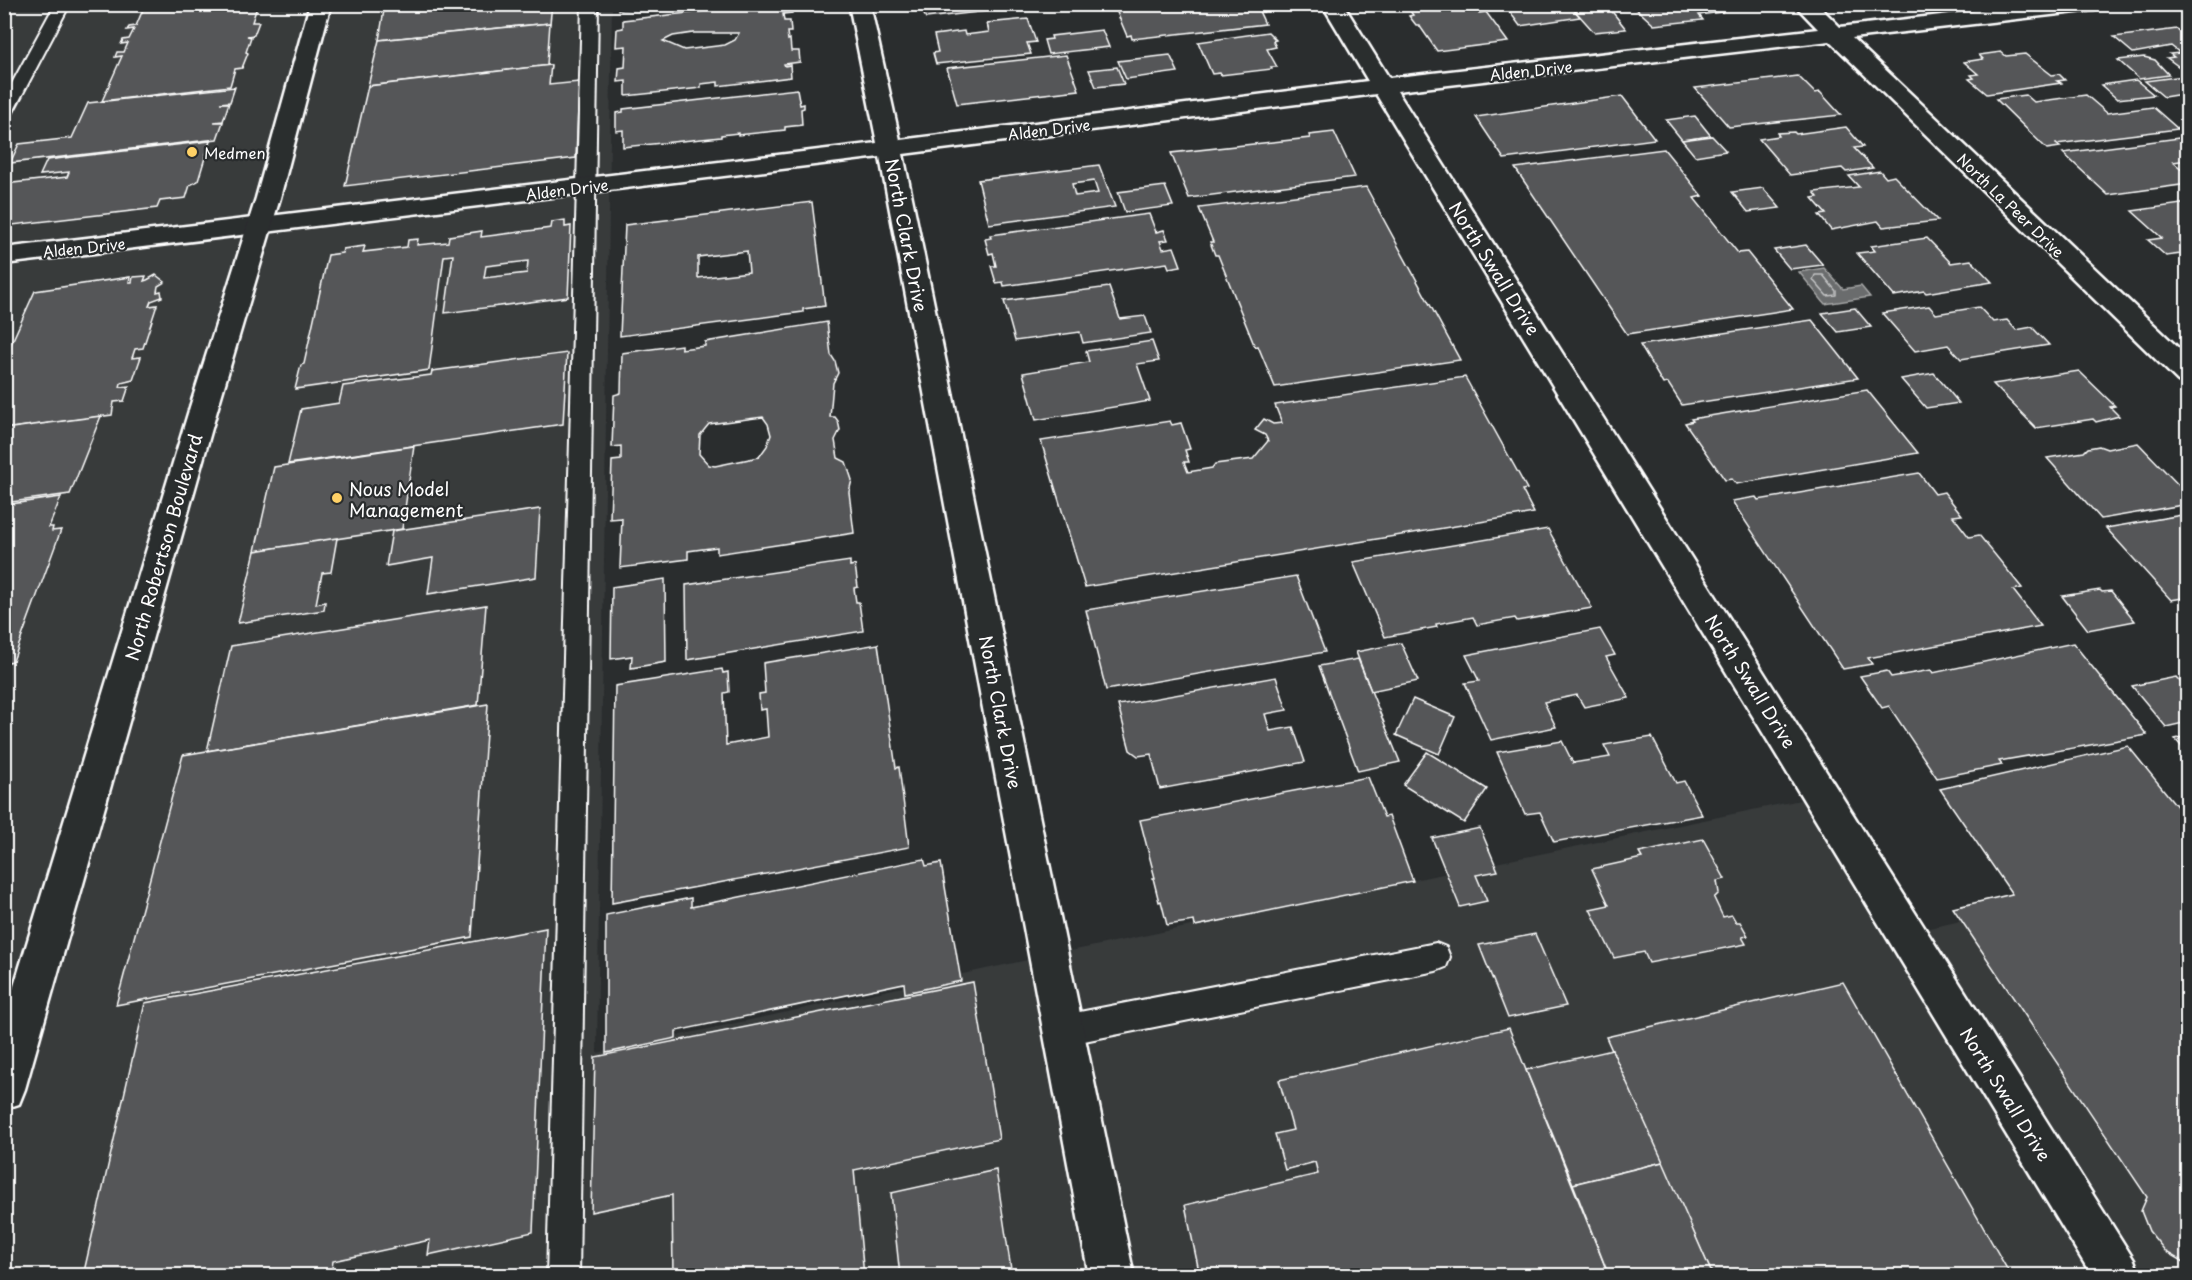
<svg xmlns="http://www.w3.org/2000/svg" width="2192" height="1280" font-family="'Playpen Sans',sans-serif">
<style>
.built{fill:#373a3b}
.water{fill:#6a6c6d;stroke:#a6a7a7;stroke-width:1.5}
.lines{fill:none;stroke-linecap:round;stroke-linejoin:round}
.shore{stroke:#c3c4c5;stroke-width:1.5}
.building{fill:#555758;stroke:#fff;stroke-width:1.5;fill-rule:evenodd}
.lane-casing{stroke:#fff;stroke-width:4}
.street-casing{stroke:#fff;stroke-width:5}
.secondary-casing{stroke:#fff;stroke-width:5}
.lane{fill:#2a2d2e;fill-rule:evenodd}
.street{fill:#2a2d2e;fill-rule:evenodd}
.secondary{fill:#2a2d2e;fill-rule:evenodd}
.poi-dot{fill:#ffd166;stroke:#2a2d2e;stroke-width:2}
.labels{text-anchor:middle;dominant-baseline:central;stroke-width:4.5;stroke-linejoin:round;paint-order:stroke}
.far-street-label{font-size:15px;fill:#fff;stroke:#2a2d2e}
.far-poi-label{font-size:15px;fill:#fff;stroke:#2a2d2e;text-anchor:start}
.street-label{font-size:18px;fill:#fff;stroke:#2a2d2e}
.poi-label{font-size:18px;fill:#fff;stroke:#2a2d2e;text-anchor:start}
</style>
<rect width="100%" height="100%" fill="#2a2d2e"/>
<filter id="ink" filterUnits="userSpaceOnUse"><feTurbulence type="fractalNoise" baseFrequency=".0167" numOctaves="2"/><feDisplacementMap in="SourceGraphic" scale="12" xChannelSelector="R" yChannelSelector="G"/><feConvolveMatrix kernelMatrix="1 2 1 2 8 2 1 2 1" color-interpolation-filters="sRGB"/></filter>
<g filter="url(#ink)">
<polygon class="built" points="5,5 612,5 597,1053 1051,955 1844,791 1920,930 2187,871 2187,1275 5,1276"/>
<polygon class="water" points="1824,268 1843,289 1861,286 1870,297 1825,304 1799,272"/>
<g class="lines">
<polygon class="shore" points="1815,275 1823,275 1836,291 1836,295 1827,296 1813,280"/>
</g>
<g class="building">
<polygon points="258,4 252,22 259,22 254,35 247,36 251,37 246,52 248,53 242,68 235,69 230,86 102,101 122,56 115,57 117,52 124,52 128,43 121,44 123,40 129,39 134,29 127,30 129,27 136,26 144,7 137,8 138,5"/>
<polygon points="385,4 552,4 550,23 379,40"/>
<polygon points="618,4 669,4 618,10"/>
<path d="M771,4H792V13L783,14L784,21H790L791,32H787L788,40L790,39L791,51H799L800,62L784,64L785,66L790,65L791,77L718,86V82L701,84V88L626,96V81L618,82L619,68L625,67L626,46L616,47L617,29L623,28V20ZM693,33H739L735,40L725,45L684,50L663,41L673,36Z"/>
<polygon points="918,4 1049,4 926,18"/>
<polygon points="1118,4 1259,4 1263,12 1259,11 1265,24 1132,39 1131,35 1127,36 1116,10 1120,9"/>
<polygon points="1442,4 1473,4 1479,13 1486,12 1508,42 1437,51 1419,25 1416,25 1409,16 1413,15 1408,8"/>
<polygon points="1504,4 1569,4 1580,17 1520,26"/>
<polygon points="1569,4 1606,4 1626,29 1594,32"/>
<polygon points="1631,4 1715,4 1722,12 1699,15 1703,20 1654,25"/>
<polygon points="1028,19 1036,42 1027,43 1031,54 936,64 933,53 938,52 934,35 964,31 965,35 989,32 987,23"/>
<polygon points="550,23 547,65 551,65 368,86 379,40"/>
<polygon points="2177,29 2181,32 2188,31 2188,69 2182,69 2167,58 2174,57 2170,54 2180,53 2171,46 2133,53 2114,37"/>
<polygon points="1102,30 1109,47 1048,54 1044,40 1052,39 1051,36"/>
<polygon points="1268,32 1276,40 1273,41 1276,47 1267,49 1277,67 1271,67 1272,69 1221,75 1220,73 1212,74 1198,42"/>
<polygon points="2001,52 2006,56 2025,54 2052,75 2059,74 2065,80 2057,81 2061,83 1987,94 1969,79 1974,78 1971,75 1978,74 1964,62 1983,59 1979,55"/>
<polygon points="1066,55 1079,90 957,104 947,68"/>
<polygon points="1170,55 1178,72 1126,79 1118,61"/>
<polygon points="2144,57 2155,60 2169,75 2139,79 2118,60"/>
<polygon points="551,65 549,85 579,82 576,158 345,186 368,86"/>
<polygon points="1117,67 1124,84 1096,87 1089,70"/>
<polygon points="1798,76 1815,93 1820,92 1841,115 1729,127 1695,88"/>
<polygon points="2184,76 2188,78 2188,93 2164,97 2145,81"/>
<polygon points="2136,80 2154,95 2117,99 2101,85"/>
<polygon points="235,87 230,102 220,103 229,103 223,121 214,122 223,122 217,139 10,163 19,144 72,138 88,103"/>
<polygon points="797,89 800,105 804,104 804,108 801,109 802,125 785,127 785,130 738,135 738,133 721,135 721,137 623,147 623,130 616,131 616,113 623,112 623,109"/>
<polygon points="2026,95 2034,102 2086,95 2107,113 2153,107 2178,129 2056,144 2060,147 2047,149 1996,99"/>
<polygon points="1622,96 1655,139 1504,159 1476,117"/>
<polygon points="1695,116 1711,136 1682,140 1666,120"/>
<polygon points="1846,127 1863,147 1854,148 1873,168 1846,172 1842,168 1790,175 1759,139 1779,136 1777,133 1794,132 1796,134"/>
<polygon points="1334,132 1355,177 1189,198 1171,153 1310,138 1309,135"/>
<polygon points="1712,136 1726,151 1695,156 1682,140"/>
<polygon points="2179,138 2188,145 2188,160 2173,162 2188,174 2188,184 2108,195 2063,153"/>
<polygon points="210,141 198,181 190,185 186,198 160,201 157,208 4,226 4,184 67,177 69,172 40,175 47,160"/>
<polygon points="1664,149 1702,196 1694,198 1738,253 1747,252 1793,309 1627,334 1515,168"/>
<path d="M1099,165L1115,207L989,224L978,180ZM1094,181L1098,193L1075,196L1072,184Z"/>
<polygon points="1880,171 1886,178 1894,176 1938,221 1883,227 1878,221 1831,230 1819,215 1826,214 1812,198 1818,197 1814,192 1859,187 1849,176"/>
<polygon points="1165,186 1173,206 1125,212 1118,192"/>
<polygon points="1366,187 1460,360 1275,387 1258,346 1255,347 1218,255 1215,255 1210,242 1213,242 1199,208"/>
<polygon points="1763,188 1780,208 1748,212 1732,192"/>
<path d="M812,202L825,306L803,309V312L620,336L625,225ZM747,251L749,272L698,278V257Z"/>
<polygon points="2188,203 2188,253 2166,256 2148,240 2162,238 2132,211"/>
<polygon points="1149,214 1156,232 1164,230 1168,240 1160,241 1163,249 1174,247 1181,266 1169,268 1167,263 1004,286 1003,282 996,283 991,266 996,266 993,253 989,254 985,239 991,238 990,235"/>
<path d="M565,220V227L571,226L568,297L445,313L453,255L444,256L429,370L295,389L301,365L304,364L328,255L342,253L343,249L365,246L363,252L407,247L408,240L418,239L417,245L448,242L449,236L482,231L481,237L551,228L552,222ZM528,261L527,273L484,278L486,266Z"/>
<polygon points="1927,238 1951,263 1971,260 1992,282 1926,293 1924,291 1894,296 1857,253 1875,251 1871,246"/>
<polygon points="1806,245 1823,265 1790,269 1774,250"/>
<polygon points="156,275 165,282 158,286 157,292 161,291 162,297 151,301 149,306 157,305 143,348 135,349 132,358 141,357 133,380 121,383 120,387 129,386 124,401 114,402 112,415 4,429 4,344 11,344 35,291 130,277 129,282 132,282 133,277 146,276 144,281 147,280"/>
<polygon points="1109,287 1120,319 1145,316 1151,333 1083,343 1080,332 1015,341 1004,301"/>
<polygon points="1929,306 1936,314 1979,307 1993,322 2007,320 2016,330 2032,327 2049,345 1961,359 1948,345 1915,351 1882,313"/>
<polygon points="1855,308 1871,327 1838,332 1822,313"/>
<polygon points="1812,320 1858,378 1682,405 1668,383 1663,384 1640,345"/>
<path d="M827,322L831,355L835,361L838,373L833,383L830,417H835L838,421L840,430L835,440L838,458L846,462L852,480L849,492L854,533L717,554V547L688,551V559L620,568L622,518L610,519L612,461L621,460V446L612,447L614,395L621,393L622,353L681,345V349L705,346V342ZM763,417L768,424L771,435L767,446L759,457L715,466L709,465L699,454L700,435L709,424Z"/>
<polygon points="1152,341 1159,361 1137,364 1150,401 1036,420 1023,373 1089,362 1086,351"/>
<polygon points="567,353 563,424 288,464 301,409 339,403 343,386 431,375 432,371"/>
<polygon points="2079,371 2115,406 2110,407 2119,416 2096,422 2093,419 2036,428 1993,384"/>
<polygon points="1934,373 1959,403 1926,408 1901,379"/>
<polygon points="1465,377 1527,489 1522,490 1534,513 1085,587 1041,441 1170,421 1172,425 1181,423 1190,449 1185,450 1189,462 1184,462 1188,472 1212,468 1215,464 1253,459 1268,441 1265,435 1255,430 1264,419 1273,424 1282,423 1275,405"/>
<polygon points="1867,390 1918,453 1736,484 1732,479 1725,480 1685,423 1693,421 1691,419"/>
<polygon points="101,416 70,494 4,503 4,429"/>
<polygon points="2138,443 2188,495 2188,504 2101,519 2047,458 2084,452 2088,448 2099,446 2107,449"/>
<polygon points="414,446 402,529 255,551 274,467"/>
<polygon points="1919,473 1935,494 1944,492 1962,515 1953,516 1969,537 1979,535 2022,588 2013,590 2041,626 1868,658 1872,664 1843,669 1732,501 1756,497 1758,500"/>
<polygon points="61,497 49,527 53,527 52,531 61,530 13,661 4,663 4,505"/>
<polygon points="540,509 536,577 428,594 433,558 386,566 392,531"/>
<polygon points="2188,514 2188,597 2171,600 2106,528"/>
<polygon points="1548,529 1592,608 1517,621 1515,618 1477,625 1473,617 1436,624 1437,627 1385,637 1353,562"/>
<polygon points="337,538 331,572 322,573 316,604 325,602 324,610 238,623 255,551"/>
<polygon points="850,561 850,566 855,565 858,587 854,588 856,602 859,602 863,631 687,660 686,585"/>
<polygon points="1296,576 1325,652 1106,690 1086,610"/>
<polygon points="665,579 666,662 631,668 632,656 611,659 612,587"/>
<polygon points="2100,590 2102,592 2111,591 2135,621 2088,630 2062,596"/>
<polygon points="486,605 478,705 207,751 231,646"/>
<polygon points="1600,629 1615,655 1606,657 1629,698 1584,707 1577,695 1544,702 1556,727 1491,740 1465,683 1479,681 1466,655"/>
<polygon points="1401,643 1418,681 1371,691 1356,652"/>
<polygon points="2073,643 2147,735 1999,761 2002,765 1937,778 1889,706 1882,708 1860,676 1887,671 1891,677 1931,670 1933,673"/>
<polygon points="878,644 896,768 899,767 909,847 612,903 615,686 722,669 723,673 728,672 729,692 724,693 726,745 768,737 766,709 760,710 759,694 765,693 763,663"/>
<polygon points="1358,659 1400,762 1358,771 1319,666"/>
<polygon points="1276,677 1287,710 1265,714 1270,731 1293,727 1305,762 1160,789 1151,754 1138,756 1130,750 1118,705"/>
<polygon points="2176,677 2188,690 2188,722 2166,727 2132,686"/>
<polygon points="1413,699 1455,717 1439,754 1396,735"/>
<polygon points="488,704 472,937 116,1005 183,755"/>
<polygon points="2188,736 2188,754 2175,739"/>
<polygon points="1652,737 1676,783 1684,781 1702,815 1554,842 1540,812 1525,814 1497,752 1562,741 1573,763 1610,757 1604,745"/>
<polygon points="2128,746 2188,820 2188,1265 2166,1252 2149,1231 2141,1211 2147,1197 1953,908 2012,894 1940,789"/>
<polygon points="1427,752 1487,789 1464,823 1403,785"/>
<polygon points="1368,777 1384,817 1389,816 1413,881 1195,926 1194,921 1167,925 1161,901 1159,902 1153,878 1155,878 1140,820"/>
<polygon points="1480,828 1498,871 1476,875 1487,901 1460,907 1432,838"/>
<polygon points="1703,839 1725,879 1717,881 1719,893 1714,898 1723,917 1732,915 1736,922 1740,922 1748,936 1742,937 1746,944 1649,963 1644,952 1614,958 1590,909 1609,905 1592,869 1642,858 1639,853"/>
<polygon points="924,859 926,866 941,863 961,981 905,993 904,983 676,1031 676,1038 606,1053 606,915 691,898 691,907"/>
<polygon points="546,928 533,1232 428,1255 430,1240 333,1261 331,1276 83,1276 145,1003"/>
<polygon points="1535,934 1566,1006 1508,1018 1479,945"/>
<polygon points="973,982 999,1139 854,1170 864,1276 673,1276 672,1195 591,1212 595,1057"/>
<polygon points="1843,982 2011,1276 1713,1276 1606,1037"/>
<polygon points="1509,1028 1609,1276 1200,1276 1185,1205 1318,1174 1315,1162 1285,1170 1275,1134 1293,1130 1279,1080"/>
<polygon points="1612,1050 1663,1162 1573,1184 1526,1070"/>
<polygon points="1663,1162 1713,1276 1609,1276 1573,1184"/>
<polygon points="996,1170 1012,1276 900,1276 891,1193"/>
</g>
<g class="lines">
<defs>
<g id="lane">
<polygon points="55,4 70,4 12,114 4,119 4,98"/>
<polygon points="582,4 598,4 579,1276 547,1276"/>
<polygon points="1436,943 1446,947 1450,957 1446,967 1436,971 1064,1045 1054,1040 1049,1030 1054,1020 1064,1015"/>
</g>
<polygon id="street" points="849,4 870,4 900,140 1368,81 1322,4 1343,4 1389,78 1818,29 1794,4 1817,4 1840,27 2034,4 2104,4 2101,8 2094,10 1852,38 2188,357 2188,384 2178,381 1830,41 1397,91 2134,1260 2140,1276 2092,1276 1376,94 903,154 1134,1276 1089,1276 880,157 4,264 4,248 877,143"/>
<polygon id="secondary" points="310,4 331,4 280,198 218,407 25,1089 19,1104 4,1109 4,1019 190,407 256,198"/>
</defs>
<use href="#lane" class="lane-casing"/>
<use href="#street" class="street-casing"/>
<use href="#secondary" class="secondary-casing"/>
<use href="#lane" class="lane"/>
<use href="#street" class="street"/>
<use href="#secondary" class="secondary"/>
</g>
</g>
<g class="poi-dot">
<circle cx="192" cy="152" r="6"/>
<circle cx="337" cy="498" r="6"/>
</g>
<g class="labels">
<g class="far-street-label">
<text transform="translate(1531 70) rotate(-6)">Alden Drive</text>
<text transform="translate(1049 129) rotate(-7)">Alden Drive</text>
<text transform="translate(567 189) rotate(-7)">Alden Drive</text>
<text transform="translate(2011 205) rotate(44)">North La Peer Drive</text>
<text transform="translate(84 247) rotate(-6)">Alden Drive</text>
</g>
<g class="far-poi-label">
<text x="204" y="152">Medmen</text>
</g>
<g class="street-label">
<text transform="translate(907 235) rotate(79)">North Clark Drive</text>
<text transform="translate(1495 268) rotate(58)">North Swall Drive</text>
<text transform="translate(163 547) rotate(-74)">North Robertson Boulevard</text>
<text transform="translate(1751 681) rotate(58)">North Swall Drive</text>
<text transform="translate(1001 712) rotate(79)">North Clark Drive</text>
<text transform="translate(2006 1094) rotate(58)">North Swall Drive</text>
</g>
<g class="poi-label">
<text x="349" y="488">Nous Model<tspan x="349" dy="21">Management</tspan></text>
</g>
</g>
<rect width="2192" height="1280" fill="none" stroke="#2a2d2e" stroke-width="24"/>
<rect x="12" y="12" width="2168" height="1256" fill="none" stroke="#fff" stroke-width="2" filter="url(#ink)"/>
</svg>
